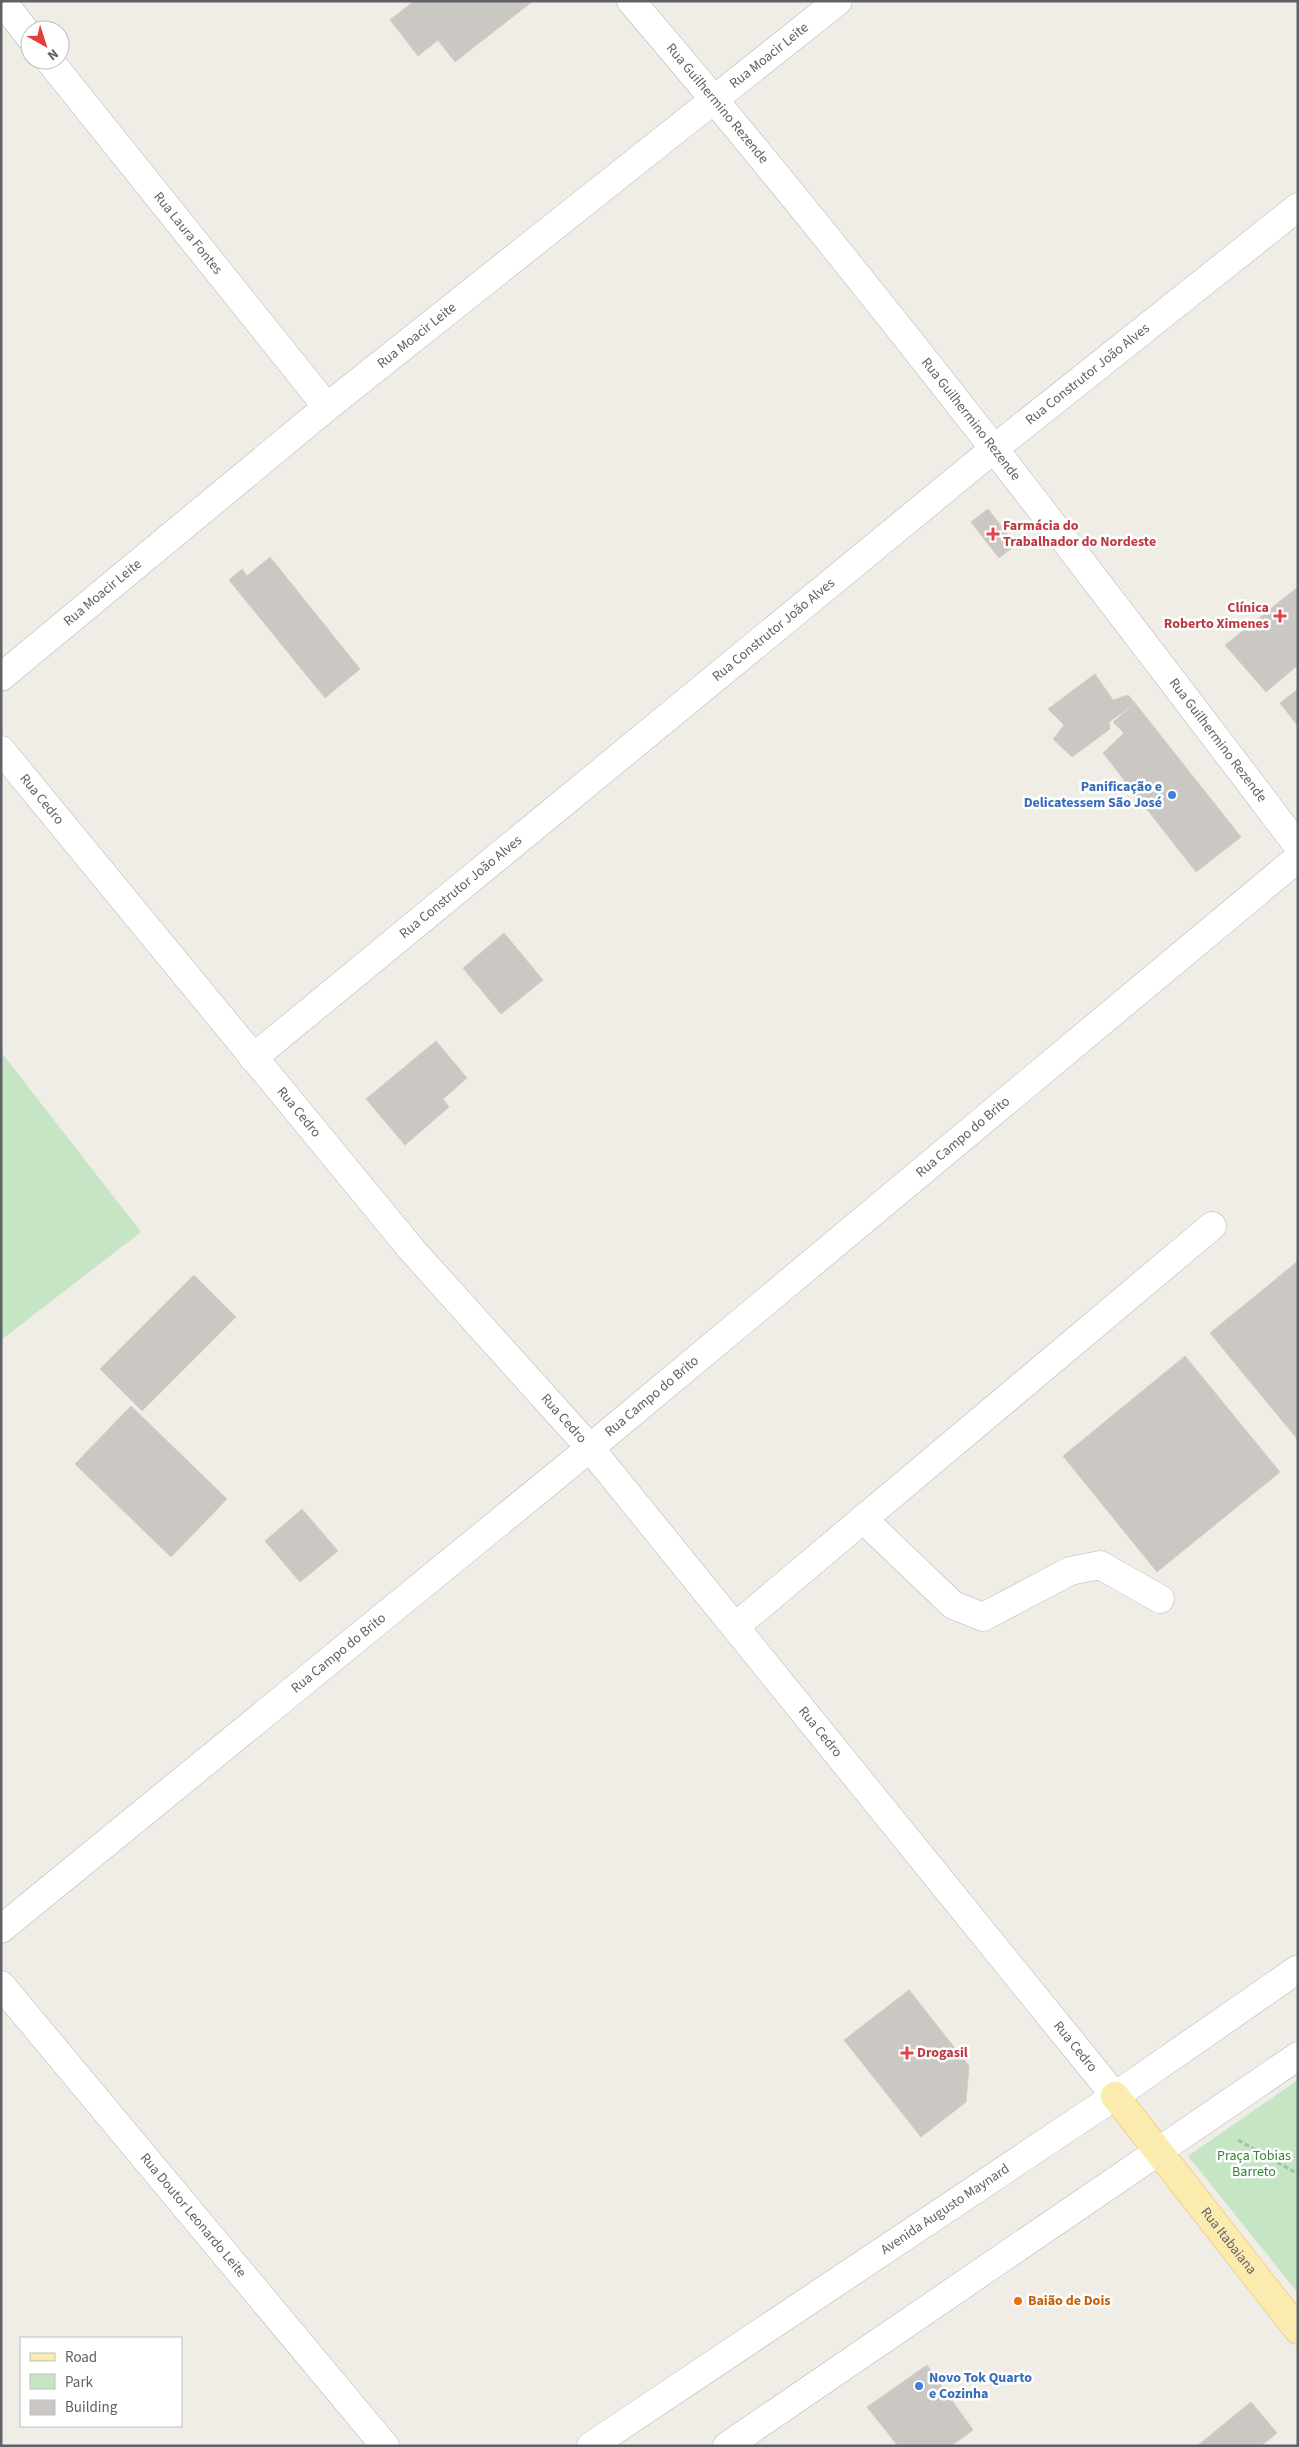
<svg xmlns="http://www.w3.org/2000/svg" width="1299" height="2447" font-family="'Source Sans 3',sans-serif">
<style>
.green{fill:#c6e5c4}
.building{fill:#cbc8c4;stroke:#d4cec5}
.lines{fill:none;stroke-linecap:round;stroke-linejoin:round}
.minor-casing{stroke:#b3b7ba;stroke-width:29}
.major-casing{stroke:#ebbe63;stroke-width:29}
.path{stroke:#9cc4a6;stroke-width:3;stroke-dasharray:5 2.5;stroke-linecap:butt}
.minor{stroke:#fff;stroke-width:28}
.major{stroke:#fbebaf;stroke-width:28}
.health-dot{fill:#e0444e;stroke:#fff;stroke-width:2}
.shop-dot{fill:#3f7fe0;stroke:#fff;stroke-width:2}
.food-dot{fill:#e8710a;stroke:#fff;stroke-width:2}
.labels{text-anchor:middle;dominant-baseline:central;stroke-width:5;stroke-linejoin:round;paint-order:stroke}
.street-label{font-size:14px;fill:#5e6266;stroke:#fff}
.health-label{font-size:14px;font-weight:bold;fill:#be3a42;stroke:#fff;text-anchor:start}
.shop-label{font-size:14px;font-weight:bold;fill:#366cbe;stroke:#fff;text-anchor:end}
.park-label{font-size:14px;fill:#398239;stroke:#fff}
.food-label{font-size:14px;font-weight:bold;fill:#c56008;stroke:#fff;text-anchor:start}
</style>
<rect width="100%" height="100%" fill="#efede6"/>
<g class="green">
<polygon points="1,1052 141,1232 1,1340"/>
<polygon points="1298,2080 1298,2293 1188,2156"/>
</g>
<g class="building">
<polygon points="414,1 533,1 455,62 438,40 418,56 390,20"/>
<polygon points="988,509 1016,545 999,558 971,522"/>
<polygon points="270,557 360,669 325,698 229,580 242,569 247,576"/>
<polygon points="1298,587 1298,665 1266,692 1225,645"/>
<polygon points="1095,674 1113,700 1128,695 1135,703 1109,722 1110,729 1072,757 1053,739 1064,725 1048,709"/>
<polygon points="1298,689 1298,726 1280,703"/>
<polygon points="1135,703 1241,837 1196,872 1103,753 1124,733 1113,722"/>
<polygon points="504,933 543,980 501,1014 463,968"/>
<polygon points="436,1041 467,1078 443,1099 449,1107 405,1145 366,1099"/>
<polygon points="1298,1261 1298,1440 1210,1333"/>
<polygon points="194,1275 236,1317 142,1411 100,1369"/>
<polygon points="1185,1356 1280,1472 1157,1572 1063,1456"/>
<polygon points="131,1406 227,1499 171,1557 75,1464"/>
<polygon points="302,1509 338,1551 300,1582 265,1541"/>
<polygon points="909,1990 969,2066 966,2102 921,2137 844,2040"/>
<polygon points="927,2365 973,2430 951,2446 898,2446 867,2407"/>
<polygon points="1251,2402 1277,2433 1261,2446 1197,2446"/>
</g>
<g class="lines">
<defs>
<g id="minor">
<polyline points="2,1 30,37"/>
<path id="s1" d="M631,1C864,274 1081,560 1298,846"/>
<path id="s2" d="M49,60L327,407"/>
<path id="s3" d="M1,677L327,407L838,1"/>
<path id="s4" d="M1,750L412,1250L590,1448L1115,2096"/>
<path id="s5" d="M253,1058L995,448L1298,207"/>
<polyline points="863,1519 953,1605 983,1617 1070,1571 1100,1565 1160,1599"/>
<polyline points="736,1626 1212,1226"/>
<path id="s6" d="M1,1929L590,1448L1298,858"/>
<path id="s7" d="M1,1985L385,2446"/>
<path id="s8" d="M591,2446L1115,2096L1298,1969"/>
<polyline points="727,2446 1298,2056"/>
</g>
<g id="major">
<path id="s9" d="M1115,2096L1298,2330"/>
</g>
</defs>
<use href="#minor" class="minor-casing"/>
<use href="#major" class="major-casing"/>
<polyline class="path" points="1238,2140 1298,2174"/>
<use href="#minor" class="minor"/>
<use href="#major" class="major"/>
</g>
<g class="health-dot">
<path d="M990.5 526.5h5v5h5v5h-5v5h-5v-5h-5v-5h5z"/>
<path d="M1277.5 608.5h5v5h5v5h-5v5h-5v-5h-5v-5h5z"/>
<path d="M904.5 2045.5h5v5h5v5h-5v5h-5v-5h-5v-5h5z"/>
</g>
<g class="shop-dot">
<circle cx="1172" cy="795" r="5"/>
<circle cx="919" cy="2386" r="5"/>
</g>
<circle class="food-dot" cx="1018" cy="2301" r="5"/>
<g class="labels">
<g class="street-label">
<text stroke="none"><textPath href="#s3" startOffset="988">Rua Moacir Leite</textPath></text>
<text stroke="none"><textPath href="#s1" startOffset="134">Rua Guilhermino Rezende</textPath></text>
<text stroke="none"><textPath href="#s2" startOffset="222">Rua Laura Fontes</textPath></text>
<text stroke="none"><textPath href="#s3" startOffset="538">Rua Moacir Leite</textPath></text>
<text stroke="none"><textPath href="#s5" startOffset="1079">Rua Construtor João Alves</textPath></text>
<text stroke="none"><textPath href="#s1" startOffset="539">Rua Guilhermino Rezende</textPath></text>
<text stroke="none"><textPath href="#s3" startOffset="132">Rua Moacir Leite</textPath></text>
<text stroke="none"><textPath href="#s5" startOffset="674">Rua Construtor João Alves</textPath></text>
<text stroke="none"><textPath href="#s1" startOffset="944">Rua Guilhermino Rezende</textPath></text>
<text stroke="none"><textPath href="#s4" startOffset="64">Rua Cedro</textPath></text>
<text stroke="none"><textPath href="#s5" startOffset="269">Rua Construtor João Alves</textPath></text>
<text stroke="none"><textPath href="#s4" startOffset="469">Rua Cedro</textPath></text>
<text stroke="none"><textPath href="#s6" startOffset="1246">Rua Campo do Brito</textPath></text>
<text stroke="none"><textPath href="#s6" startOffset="841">Rua Campo do Brito</textPath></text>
<text stroke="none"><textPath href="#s4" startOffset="874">Rua Cedro</textPath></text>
<text stroke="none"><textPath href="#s6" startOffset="436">Rua Campo do Brito</textPath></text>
<text stroke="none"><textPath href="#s4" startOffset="1279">Rua Cedro</textPath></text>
<text stroke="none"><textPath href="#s4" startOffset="1684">Rua Cedro</textPath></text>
<text stroke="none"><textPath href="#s8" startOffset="426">Avenida Augusto Maynard</textPath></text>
<text stroke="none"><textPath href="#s7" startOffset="300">Rua Doutor Leonardo Leite</textPath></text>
<text stroke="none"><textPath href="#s9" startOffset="184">Rua Itabaiana</textPath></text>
</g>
<g class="health-label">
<text x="1003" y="526">Farmácia do<tspan x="1003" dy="16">Trabalhador do Nordeste</tspan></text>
<text x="1269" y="608" text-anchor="end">Clínica<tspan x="1269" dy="16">Roberto Ximenes</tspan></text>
<text x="917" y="2053">Drogasil</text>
</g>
<g class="shop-label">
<text x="1162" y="787">Panificação e<tspan x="1162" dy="16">Delicatessem São José</tspan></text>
<text x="929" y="2378" text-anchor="start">Novo Tok Quarto<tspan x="929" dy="16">e Cozinha</tspan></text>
</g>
<g class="park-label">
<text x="1254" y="2156">Praça Tobias<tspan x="1254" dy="16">Barreto</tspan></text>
</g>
<g class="food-label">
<text x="1028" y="2301">Baião de Dois</text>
</g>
</g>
<rect width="1299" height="2447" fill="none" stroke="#5e6266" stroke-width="5"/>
<rect x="20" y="2337" width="162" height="90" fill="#ffffff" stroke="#bfc0c2"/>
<rect x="30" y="2353" width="25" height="8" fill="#fbebaf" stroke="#bfc0c2"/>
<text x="65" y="2362" font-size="15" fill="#5e6266">Road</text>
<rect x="30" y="2374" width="25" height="15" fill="#c6e5c4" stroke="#bfc0c2"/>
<text x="65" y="2387" font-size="15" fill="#5e6266">Park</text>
<rect x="30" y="2400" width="25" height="15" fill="#cbc8c4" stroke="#bfc0c2"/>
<text x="65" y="2412" font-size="15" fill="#5e6266">Building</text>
<g transform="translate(45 45) rotate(141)"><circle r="24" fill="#ffffff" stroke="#bfc0c2"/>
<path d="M0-4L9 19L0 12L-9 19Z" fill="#e23e3a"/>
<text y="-8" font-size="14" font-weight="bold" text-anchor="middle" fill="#5e6266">N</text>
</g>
</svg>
